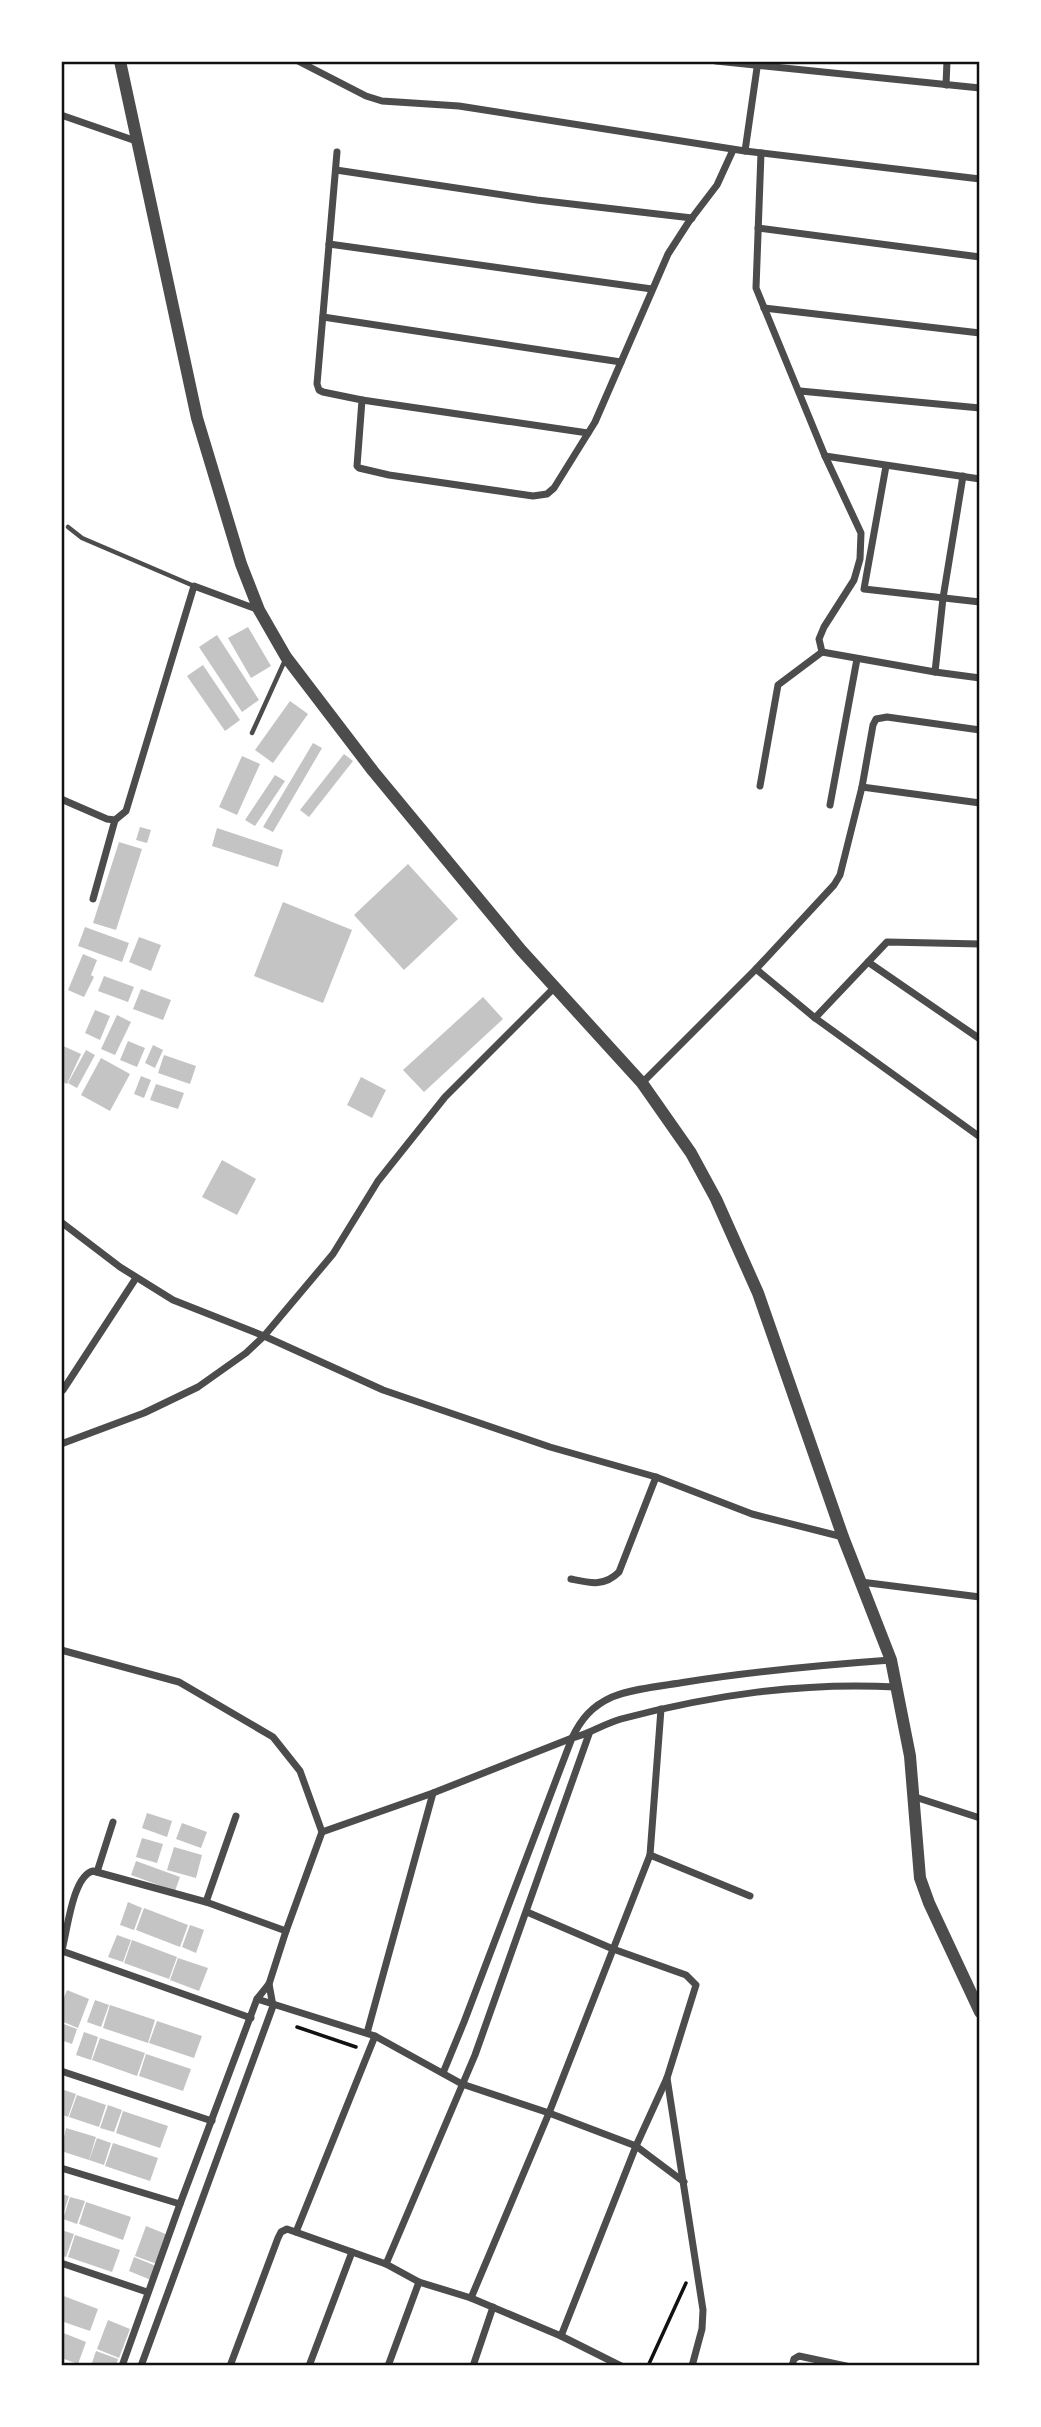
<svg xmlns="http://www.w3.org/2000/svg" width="1041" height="2427" font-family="Signika,sans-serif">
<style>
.building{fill:#c4c4c4}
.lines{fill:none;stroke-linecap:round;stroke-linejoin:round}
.path{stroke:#111;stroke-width:3.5}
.service{stroke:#4c4c4c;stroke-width:4.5}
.minor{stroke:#4c4c4c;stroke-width:7}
.tertiary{stroke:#4c4c4c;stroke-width:12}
.neatline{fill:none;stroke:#111;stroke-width:2.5}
</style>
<rect width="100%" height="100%" fill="#fff"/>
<g class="building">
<polygon points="248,627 271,666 251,678 228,638"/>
<polygon points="217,635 259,700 242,712 199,647"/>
<polygon points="203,665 240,720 225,731 187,676"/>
<polygon points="290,701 308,714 273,763 255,750"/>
<polygon points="313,743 322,748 273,832 263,827"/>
<polygon points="344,754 353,761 309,817 300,810"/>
<polygon points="242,756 260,764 237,815 219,807"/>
<polygon points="275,775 285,781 255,826 245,820"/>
<polygon points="140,827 151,830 147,843 136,840"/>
<polygon points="217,828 283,850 278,867 212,846"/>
<polygon points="119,842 142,849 116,930 93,923"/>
<polygon points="408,864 458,919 404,970 354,915"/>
<polygon points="283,902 352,930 323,1003 254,976"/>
<polygon points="85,927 129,943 122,962 78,946"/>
<polygon points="139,937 161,945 151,971 129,962"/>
<polygon points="83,954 97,960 91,975 94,977 84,997 68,990"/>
<polygon points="104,976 134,987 128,1002 98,991"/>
<polygon points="141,989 171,1000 163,1020 133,1009"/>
<polygon points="483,997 503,1019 424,1092 403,1070"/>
<polygon points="95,1010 110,1016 100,1040 85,1033"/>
<polygon points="117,1015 131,1022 115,1055 101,1049"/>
<polygon points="128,1041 145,1048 137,1067 120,1060"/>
<polygon points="61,1045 81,1054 67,1084 61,1081"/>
<polygon points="153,1045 163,1050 155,1068 145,1063"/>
<polygon points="86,1050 95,1055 77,1088 68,1083"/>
<polygon points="164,1055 196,1066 190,1084 158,1073"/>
<polygon points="101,1058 130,1074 110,1111 81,1095"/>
<polygon points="141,1076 151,1080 144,1098 134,1094"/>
<polygon points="361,1077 386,1090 372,1118 347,1105"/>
<polygon points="156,1084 184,1093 178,1109 150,1100"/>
<polygon points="222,1160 256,1179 237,1215 202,1197"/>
<polygon points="147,1813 172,1821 167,1837 142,1828"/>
<polygon points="182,1823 207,1832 201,1848 176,1839"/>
<polygon points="142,1838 163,1844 157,1863 136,1857"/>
<polygon points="174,1847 202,1855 196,1878 167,1870"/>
<polygon points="136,1861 180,1877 175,1891 131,1875"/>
<polygon points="128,1902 142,1908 134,1930 120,1925"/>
<polygon points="144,1908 188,1925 180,1947 136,1930"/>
<polygon points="190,1925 204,1930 196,1953 182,1947"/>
<polygon points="117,1935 131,1940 123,1962 108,1957"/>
<polygon points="132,1940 177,1957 169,1979 124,1963"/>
<polygon points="178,1958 208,1968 199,1991 170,1980"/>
<polygon points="67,1990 89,1999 78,2028 61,2021 61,2005"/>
<polygon points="95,2000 109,2005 101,2027 87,2022"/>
<polygon points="110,2005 155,2020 148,2043 103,2028"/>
<polygon points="157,2021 202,2036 194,2058 149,2043"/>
<polygon points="61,2023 77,2029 72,2044 61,2040"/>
<polygon points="84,2032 98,2037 91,2060 76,2055"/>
<polygon points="100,2038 145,2053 137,2076 92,2060"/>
<polygon points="146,2054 191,2069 183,2091 139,2076"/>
<polygon points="61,2089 76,2094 68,2117 61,2114"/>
<polygon points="77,2095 106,2105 99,2127 69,2117"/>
<polygon points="108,2105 122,2110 114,2132 100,2128"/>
<polygon points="123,2111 168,2126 160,2148 116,2133"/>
<polygon points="66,2128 96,2137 89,2160 61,2151"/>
<polygon points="97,2138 111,2143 104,2165 89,2160"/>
<polygon points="113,2143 158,2158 150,2181 105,2166"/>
<polygon points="61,2194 69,2196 62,2218 61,2218"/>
<polygon points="70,2197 85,2201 77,2224 63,2219"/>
<polygon points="86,2202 131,2217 123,2240 79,2224"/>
<polygon points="146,2226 168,2235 157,2264 135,2256"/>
<polygon points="61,2230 74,2234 66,2257 61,2255"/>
<polygon points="75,2235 120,2250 112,2272 68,2257"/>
<polygon points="134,2257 156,2266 151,2280 129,2271"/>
<polygon points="61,2295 98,2309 90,2331 61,2321"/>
<polygon points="108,2320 130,2329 119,2358 97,2349"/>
<polygon points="61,2332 86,2342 78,2364 61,2358"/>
<polygon points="96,2351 118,2359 116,2366 91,2366"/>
</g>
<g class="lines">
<g class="path">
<polyline points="297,2027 356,2047"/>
<polyline points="648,2366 686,2283"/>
</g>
<g class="service">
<polyline points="68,527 82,538 194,586"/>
<polyline points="252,733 286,658"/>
</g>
<g class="minor">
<polyline points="298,61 366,96 382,101 459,106 745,151 758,61"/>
<polyline points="716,61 980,88"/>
<polyline points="946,85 947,61"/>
<polyline points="61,115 136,141"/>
<polyline points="745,151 980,179"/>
<polyline points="337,152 317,384 319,390 323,392 362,400 357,466 359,468 389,475 533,496 547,494 554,488 595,422 668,254 688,223 717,185 733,150"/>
<polyline points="761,153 756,288 825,456 861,533 860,559 854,580 824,627 819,639 822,652"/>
<polyline points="336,170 537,200 692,218"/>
<polyline points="758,228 980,257"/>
<polyline points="329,244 652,289"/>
<polyline points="764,308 980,333"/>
<polyline points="323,317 621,362"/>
<polyline points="800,391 980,408"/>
<polyline points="362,400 588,433"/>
<polyline points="825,456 980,479"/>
<polyline points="886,466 864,589 980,602"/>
<polyline points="935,672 980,678"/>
<polyline points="760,786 778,685 822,652 935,672 943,598 963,476"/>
<polyline points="862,787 980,803"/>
<polyline points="61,799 107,819 115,820 126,811 194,586 259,610"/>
<polyline points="830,805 857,659"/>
<polyline points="93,899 115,820"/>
<polyline points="868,962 980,1039"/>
<polyline points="756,969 815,1018 980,1137"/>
<polyline points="815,1018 887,942 980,944"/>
<polyline points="642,1083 756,969 834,885 840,875 862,787 873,725 876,719 887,717 980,730"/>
<polyline points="61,1222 120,1267 173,1300 264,1336 383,1390 550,1447 656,1477 752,1514 843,1537"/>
<polyline points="63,1390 136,1278"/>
<polyline points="61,1444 144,1413 198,1387 246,1353 264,1336 333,1254 378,1181 445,1097 555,987"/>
<path d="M571,1579C590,1583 604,1587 619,1572L656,1477"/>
<polyline points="861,1582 980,1597"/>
<polyline points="61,1650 179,1682 273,1737 300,1771 322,1832"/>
<polyline points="915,1797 980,1818"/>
<polyline points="650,1855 750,1896"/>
<polyline points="97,1872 113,1822"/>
<polyline points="206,1902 236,1816"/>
<polyline points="527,1912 613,1949 686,1975 696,1985 667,2078 636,2146 561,2336"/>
<polyline points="62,1951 251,2018"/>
<path d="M61,1954C67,1934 72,1876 93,1871L206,1902L286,1931"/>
<polyline points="257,1999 375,2036 462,2084 549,2113 636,2146 684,2182"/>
<polyline points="367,2033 433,1793"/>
<polyline points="61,2071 212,2121"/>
<path d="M443,2073L464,2022L572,1738C581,1719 592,1706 612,1697C635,1688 662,1686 686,1682C754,1671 822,1665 891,1660"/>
<polyline points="667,2078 703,2310 702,2329 692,2366"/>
<polyline points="61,2168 180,2204"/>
<polyline points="296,2232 375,2036"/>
<polyline points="61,2263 147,2292"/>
<polyline points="386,2264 475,2055 589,1734"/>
<polyline points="471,2298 549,2113 650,1855 661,1709"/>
<path d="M122,2366L180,2204L257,1999L269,1984L286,1931L322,1832L433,1793L572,1738C590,1734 603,1724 621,1719C712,1695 801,1682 896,1687"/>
<polyline points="141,2366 269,2017 273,2006 269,1984"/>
<polyline points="230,2366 278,2238 281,2232 287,2229 386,2264 419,2282 471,2298 561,2336 621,2366"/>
<polyline points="309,2366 352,2252"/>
<polyline points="388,2366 419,2282"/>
<polyline points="473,2366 493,2307"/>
<polyline points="792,2366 794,2359 799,2356 846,2366"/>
</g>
<polyline class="tertiary" points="120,61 197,418 241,564 259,610 286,657 373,771 521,950 642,1083 691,1153 716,1199 758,1293 843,1537 891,1660 910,1756 920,1878 929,1903 980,2012"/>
</g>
<rect width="1041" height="2427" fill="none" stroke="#ffffff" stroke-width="126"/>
<rect x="63" y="63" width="915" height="2301" class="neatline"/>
</svg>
